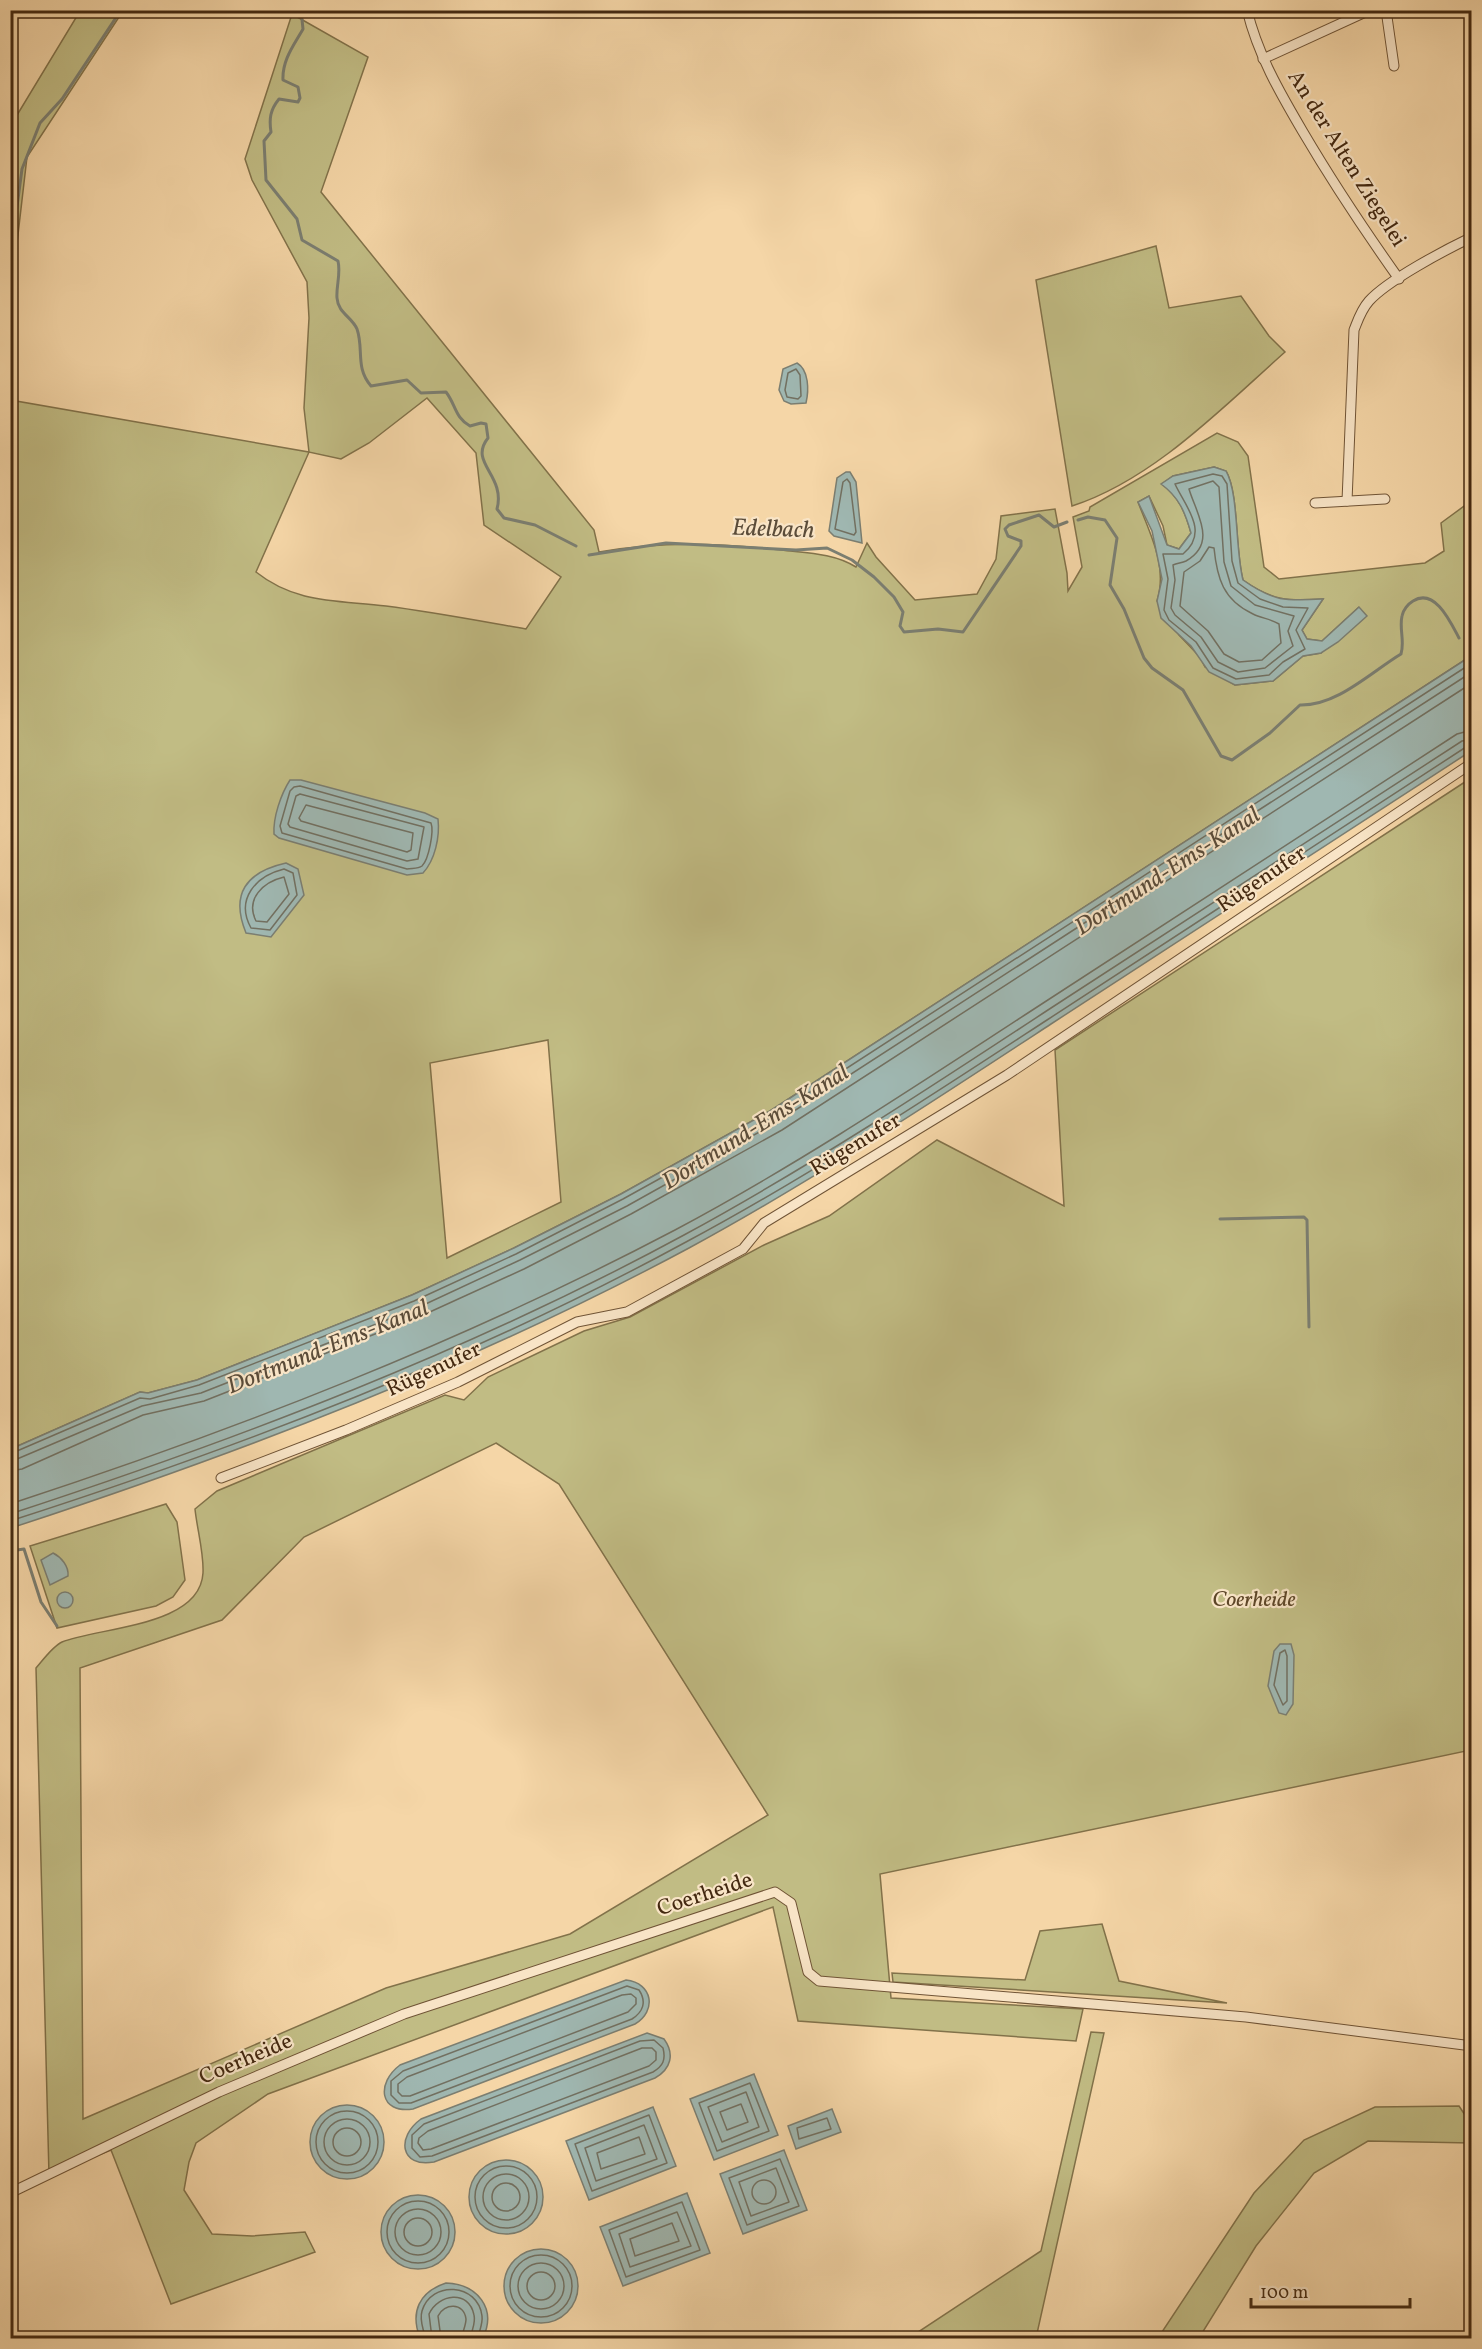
<svg xmlns="http://www.w3.org/2000/svg" width="1482" height="2349" font-family="Vollkorn,serif">
<style>
.green{fill:#c1bc84;stroke:#82724a;stroke-width:1.5;fill-rule:evenodd}
.water{fill:#9fb7b1;stroke:#7b7e71;stroke-width:1.5}
.lines{fill:none;stroke-linecap:round;stroke-linejoin:round}
.shore{stroke:#727061;stroke-width:1.5}
.stream{stroke:#7b7e71;stroke-width:3}
.minor-casing{stroke:#705436;stroke-width:11}
.minor{stroke:#f8e4c6;stroke-width:9}
.labels{text-anchor:middle;dominant-baseline:central;stroke-width:4.5;stroke-linejoin:round;paint-order:stroke}
.street-label{font-size:22px;fill:#442911;stroke:#f8e4c6}
.park-label{font-size:22px;font-style:italic;fill:#5d4628;stroke:#f8e4c6}
.water-label{font-size:24px;font-style:italic;fill:#5b4c39;stroke:#f8e4c6}
</style>
<rect width="100%" height="100%" fill="#f5d6a7"/>
<filter id="stains"><feTurbulence type="fractalNoise" baseFrequency=".00333" numOctaves="4"/><feColorMatrix values="0 0 0 0 .2 0 0 0 0 .09 0 0 0 0 .02 0 0 0 .5 -.17"/></filter>
<radialGradient id="worn" r=".72"><stop offset=".6" stop-color="#630" stop-opacity="0"/><stop offset="1" stop-color="#630" stop-opacity=".3"/></radialGradient>
<g class="green">
<polygon points="80,11 123,11 27,157 11,295 11,125"/>
<path d="M292,14L368,57L321,192L594,530L599,552C662,541 718,543 781,550C806,553 834,553 856,567L867,543L876,557L915,600L977,594L996,559L1001,516L1055,509L1067,573L1068,591L1082,567L1073,517L1089,511L1090,507L1217,433L1238,442L1248,456L1264,567L1279,579L1425,563L1444,551L1441,523L1471,501V656L770,1111L621,1194L514,1248L412,1295L197,1380L148,1393L140,1392L11,1449L10,400L309,452L304,408L309,318L307,282L252,180L245,159ZM427,398L476,453L484,525L561,577L526,629C480,621 433,612 386,606C338,600 296,604 256,572L309,452L341,459L369,443ZM1214,467L1226,471C1239,493 1235,550 1243,580C1273,601 1287,601 1323,599L1302,630L1307,639L1322,641L1359,607L1321,653L1303,656L1273,681L1235,685L1205,667L1200,657L1179,635L1157,601C1168,566 1150,534 1138,502L1149,496L1163,526L1167,545L1179,549L1191,533C1185,511 1179,498 1162,484L1173,476ZM548,1040L561,1202L447,1258L430,1063Z"/>
<path d="M1156,246L1169,308L1241,296L1269,336L1285,352C1223,407 1153,480 1072,506L1036,280Z"/>
<path d="M1471,778V1750L880,1874L891,1998L1083,2009L1076,2041L798,2021L773,1907L268,2094L196,2143L189,2162L184,2190L212,2234L252,2236L305,2232L315,2252L171,2304L111,2150L49,2175L36,1668C43,1660 53,1646 62,1642C99,1627 200,1627 203,1573C204,1553 197,1529 195,1509L217,1491L445,1395L464,1400L488,1377L584,1331L630,1317L764,1245L829,1216L937,1140L1064,1206L1055,1050ZM496,1443L559,1484L768,1815L570,1934L386,1988L83,2119L80,1668L222,1620L304,1537Z"/>
<polygon points="166,1504 177,1522 185,1580 173,1597 156,1606 57,1628 30,1546"/>
<polygon points="1102,1924 1119,1981 1227,2003 893,1982 892,1973 1025,1980 1040,1931"/>
<polygon points="1091,2032 1104,2033 1036,2338 909,2338 1041,2251"/>
<polygon points="1459,2106 1471,2124 1471,2143 1368,2141 1314,2173 1256,2246 1199,2338 1158,2338 1254,2193 1304,2140 1375,2107"/>
</g>
<g class="water">
<path d="M797,363C809,370 809,390 806,403L791,404L784,401L779,390L783,369Z"/>
<path d="M1214,467L1226,471C1239,494 1235,549 1243,580C1274,602 1286,601 1323,599L1302,630L1307,639L1322,641L1359,607L1367,616L1338,642L1321,653L1303,656L1273,681L1235,685L1209,672L1191,646L1161,618L1157,601L1162,579L1152,531L1138,502L1149,496L1167,545L1179,549L1191,533C1185,512 1179,497 1161,484L1173,476Z"/>
<polygon points="846,472 850,472 856,482 862,543 834,536 829,531 837,478"/>
<path d="M1471,656V751C1331,842 1191,933 1051,1024C932,1102 814,1180 689,1248C473,1364 243,1452 11,1528V1449L140,1392L148,1393L197,1380L412,1295L514,1248L621,1194L770,1111Z"/>
<path d="M290,780H301L425,813L438,819C440,837 435,860 423,873L407,875L279,838L274,834C273,817 281,794 290,780Z"/>
<path d="M286,863L298,869L304,895L271,937L246,933C230,894 246,872 286,863Z"/>
<path d="M53,1553C61,1557 69,1566 68,1576L50,1585L41,1560Z"/>
<circle cx="65" cy="1600" r="8"/>
<polygon points="1280,1644 1291,1644 1294,1655 1293,1704 1286,1715 1279,1713 1268,1686 1274,1651"/>
<path d="M626,1980C653,1983 657,2011 635,2024L413,2109C379,2114 376,2083 400,2065Z"/>
<path d="M647,2033L664,2039C675,2054 671,2069 655,2078L434,2162C400,2168 396,2137 421,2119Z"/>
<polygon points="754,2074 778,2135 714,2160 690,2099"/>
<circle cx="347" cy="2142" r="37"/>
<polygon points="653,2107 676,2166 589,2200 566,2141"/>
<polygon points="832,2109 841,2132 796,2149 788,2126"/>
<polygon points="784,2150 807,2210 743,2234 720,2174"/>
<circle cx="506" cy="2197" r="37"/>
<polygon points="687,2193 710,2253 623,2286 600,2227"/>
<circle cx="418" cy="2232" r="37"/>
<circle cx="541" cy="2286" r="37"/>
<path d="M446,2283C477,2284 497,2308 483,2338H420C410,2312 419,2292 446,2283Z"/>
</g>
<g class="lines">
<g class="shore">
<polygon points="796,369 800,375 801,396 798,399 787,397 785,390 788,373"/>
<path d="M1213,474L1222,476L1227,484L1232,561L1238,583L1260,599L1283,607L1308,608L1296,630L1305,649L1283,662L1269,675L1236,679L1213,668L1196,642L1169,620L1164,610L1168,579L1163,554H1183C1210,532 1185,506 1175,484Z"/>
<polygon points="847,479 850,483 856,532 854,535 835,529 843,482"/>
<path d="M1213,481L1219,487L1224,562L1231,586L1255,605L1294,616L1288,631L1293,646L1265,668L1238,672L1218,662L1201,637L1175,615L1171,608L1175,580L1173,565C1177,563 1182,563 1186,561C1218,543 1196,513 1189,489Z"/>
<path d="M1209,547L1214,548C1217,578 1223,600 1253,614C1261,618 1271,619 1279,624L1281,643L1262,660L1239,662L1224,654L1208,631L1180,606L1184,572L1200,561Z"/>
<path d="M300,786L431,823C434,831 429,859 422,866C418,869 412,868 407,869L282,833L280,826L290,791L294,787Z"/>
<polygon points="300,794 424,827 418,859 407,861 290,827 288,824 296,796"/>
<polygon points="306,805 413,833 411,850 407,852 301,821 299,818"/>
<path d="M284,869L293,873L297,895L270,930L251,928C235,899 256,876 284,869Z"/>
<path d="M284,877L289,894L267,922L256,921C245,899 263,882 284,877Z"/>
<polyline points="10,1454 140,1398 150,1399 199,1385 414,1301 516,1254 623,1199 773,1116 1472,663"/>
<polyline points="10,1462 142,1406 201,1393 417,1308 520,1260 627,1206 777,1122 1472,672"/>
<polyline points="10,1471 22,1469 143,1415 204,1401 421,1316 524,1269 631,1214 782,1130 1472,683"/>
<path d="M10,1504C239,1429 462,1342 675,1230C799,1164 916,1086 1034,1009C1175,917 1316,825 1457,734L1472,730"/>
<path d="M10,1514C242,1438 470,1351 684,1235C811,1166 931,1087 1051,1008C1188,919 1325,830 1462,741L1472,739"/>
<path d="M10,1521C243,1446 471,1359 686,1242C811,1175 929,1097 1047,1020C1187,929 1326,838 1466,747L1472,746"/>
<polygon points="1285,1650 1287,1656 1287,1701 1283,1705 1274,1685 1280,1653"/>
<path d="M627,1986L639,1990C647,2002 643,2012 632,2019L411,2103H399L391,2095V2081L403,2071Z"/>
<polygon points="631,1994 636,1998 636,2004 628,2012 410,2096 402,2096 398,2092 398,2084 407,2077 622,1995"/>
<path d="M654,2040L663,2048C666,2060 663,2066 653,2072L432,2156L420,2157L412,2148V2135L424,2124L640,2041Z"/>
<polygon points="642,2048 652,2048 656,2052 656,2060 649,2066 431,2149 423,2150 418,2143 419,2138 428,2131"/>
<polygon points="750,2083 769,2131 717,2151 699,2103"/>
<polygon points="746,2092 759,2127 722,2142 708,2107"/>
<polygon points="741,2104 748,2122 727,2130 720,2112"/>
<circle cx="347" cy="2142" r="31"/>
<polygon points="649,2115 667,2163 592,2191 575,2144"/>
<polygon points="827,2118 831,2129 799,2139 797,2128"/>
<circle cx="347" cy="2142" r="23"/>
<polygon points="644,2125 657,2159 596,2181 585,2148"/>
<circle cx="347" cy="2142" r="14"/>
<polygon points="639,2137 645,2154 601,2169 597,2153"/>
<polygon points="780,2159 799,2206 747,2225 729,2178"/>
<circle cx="506" cy="2197" r="31"/>
<polygon points="776,2168 789,2202 751,2216 739,2182"/>
<circle cx="506" cy="2197" r="23"/>
<circle cx="764" cy="2192" r="12"/>
<circle cx="506" cy="2197" r="14"/>
<circle cx="418" cy="2232" r="31"/>
<polygon points="682,2202 700,2250 626,2277 609,2230"/>
<circle cx="418" cy="2232" r="23"/>
<polygon points="677,2212 691,2246 630,2267 619,2234"/>
<circle cx="418" cy="2232" r="14"/>
<polygon points="672,2223 679,2241 635,2256 630,2239"/>
<circle cx="541" cy="2286" r="31"/>
<circle cx="541" cy="2286" r="23"/>
<circle cx="541" cy="2286" r="14"/>
<path d="M425,2338C424,2329 419,2321 422,2311C431,2280 478,2283 482,2316C483,2324 479,2331 478,2338"/>
<path d="M432,2338L429,2314C438,2294 469,2289 474,2315C476,2324 471,2330 471,2338"/>
<path d="M441,2338L438,2316C444,2303 464,2302 466,2319C466,2326 462,2332 462,2338"/>
</g>
<g class="stream">
<path d="M301,10L303,29C294,45 282,60 283,80L298,87L300,98L298,102L279,99C270,110 269,119 271,132L264,141L266,180L297,219L302,240L338,261C341,274 336,286 337,298C338,313 352,317 357,329C364,349 355,368 371,386L407,380L421,393L446,392C456,405 455,418 470,426L481,423L486,424L488,438C468,463 506,475 497,509L504,518L535,525L576,546"/>
<polyline points="10,259 22,169 40,123 62,99 121,10"/>
<path d="M1078,520L1088,517L1105,520L1117,538L1110,585L1124,609L1144,658L1152,668L1183,690L1221,756L1232,760L1270,733L1300,705C1337,706 1371,672 1401,654C1405,641 1399,629 1402,616C1403,610 1408,604 1413,601C1435,587 1451,623 1459,638"/>
<polyline points="589,555 666,543 796,550 827,548 852,560 874,577 894,597 903,612 900,626 904,632 938,629 963,632 1021,546 1021,541 1008,536 1005,529 1009,525 1039,515 1054,527 1067,522"/>
<polyline points="1220,1219 1304,1217 1307,1220 1309,1327"/>
<polyline points="10,1551 24,1549 41,1602 57,1626"/>
</g>
<defs>
<g id="minor">
<path d="M1247,10C1258,55 1280,93 1303,132C1333,183 1365,231 1399,279"/>
<polyline points="1386,10 1394,66"/>
<polyline points="1263,59 1370,10"/>
<path d="M1347,501L1354,330C1358,320 1361,310 1369,301C1388,280 1445,250 1472,237"/>
<polyline points="1315,503 1385,499"/>
<polyline points="221,1478 346,1430 458,1382 577,1322 627,1312 743,1249 764,1223 1007,1075 1472,763"/>
<polyline points="10,2193 219,2092 404,2014 775,1892 791,1903 808,1972 819,1981 1246,2017 1472,2046"/>
</g>
</defs>
<use href="#minor" class="minor-casing"/>
<use href="#minor" class="minor"/>
</g>
<g class="labels">
<g class="street-label">
<text transform="translate(1346 159) rotate(58)">An der Alten Ziegelei</text>
<text transform="translate(1262 880) rotate(-34)">Rügenufer</text>
<text transform="translate(856 1145) rotate(-31)">Rügenufer</text>
<text transform="translate(434 1370) rotate(-25)">Rügenufer</text>
<text transform="translate(705 1895) rotate(-18)">Coerheide</text>
<text transform="translate(246 2060) rotate(-23)">Coerheide</text>
</g>
<g class="park-label">
<text x="1254" y="1600">Coerheide</text>
</g>
<g class="water-label">
<text transform="translate(773 530) rotate(2)">Edelbach</text>
<text transform="translate(1168 872) rotate(-33)">Dortmund-Ems-Kanal</text>
<text transform="translate(756 1128) rotate(-32)">Dortmund-Ems-Kanal</text>
<text transform="translate(328 1348) rotate(-22)">Dortmund-Ems-Kanal</text>
</g>
</g>
<rect width="1482" height="2349" fill="none" stroke="#f5d6a7" stroke-width="36"/>
<rect x="12" y="12" width="1458" height="2325" fill="none" stroke="#442911" stroke-width="3"/>
<rect x="18" y="18" width="1446" height="2313" fill="none" stroke="#442911" stroke-width="1.5"/>
<path d="M1251 2298v9h159v-9" fill="none" stroke="#442911" stroke-width="3"/>
<text x="1260" y="2298" font-size="18" fill="#442911" stroke="#f8e4c6" stroke-width="4.5" paint-order="stroke">100 m</text>
<rect width="100%" height="100%" filter="url(#stains)"/>
<rect width="100%" height="100%" fill="url(#worn)"/>
</svg>
